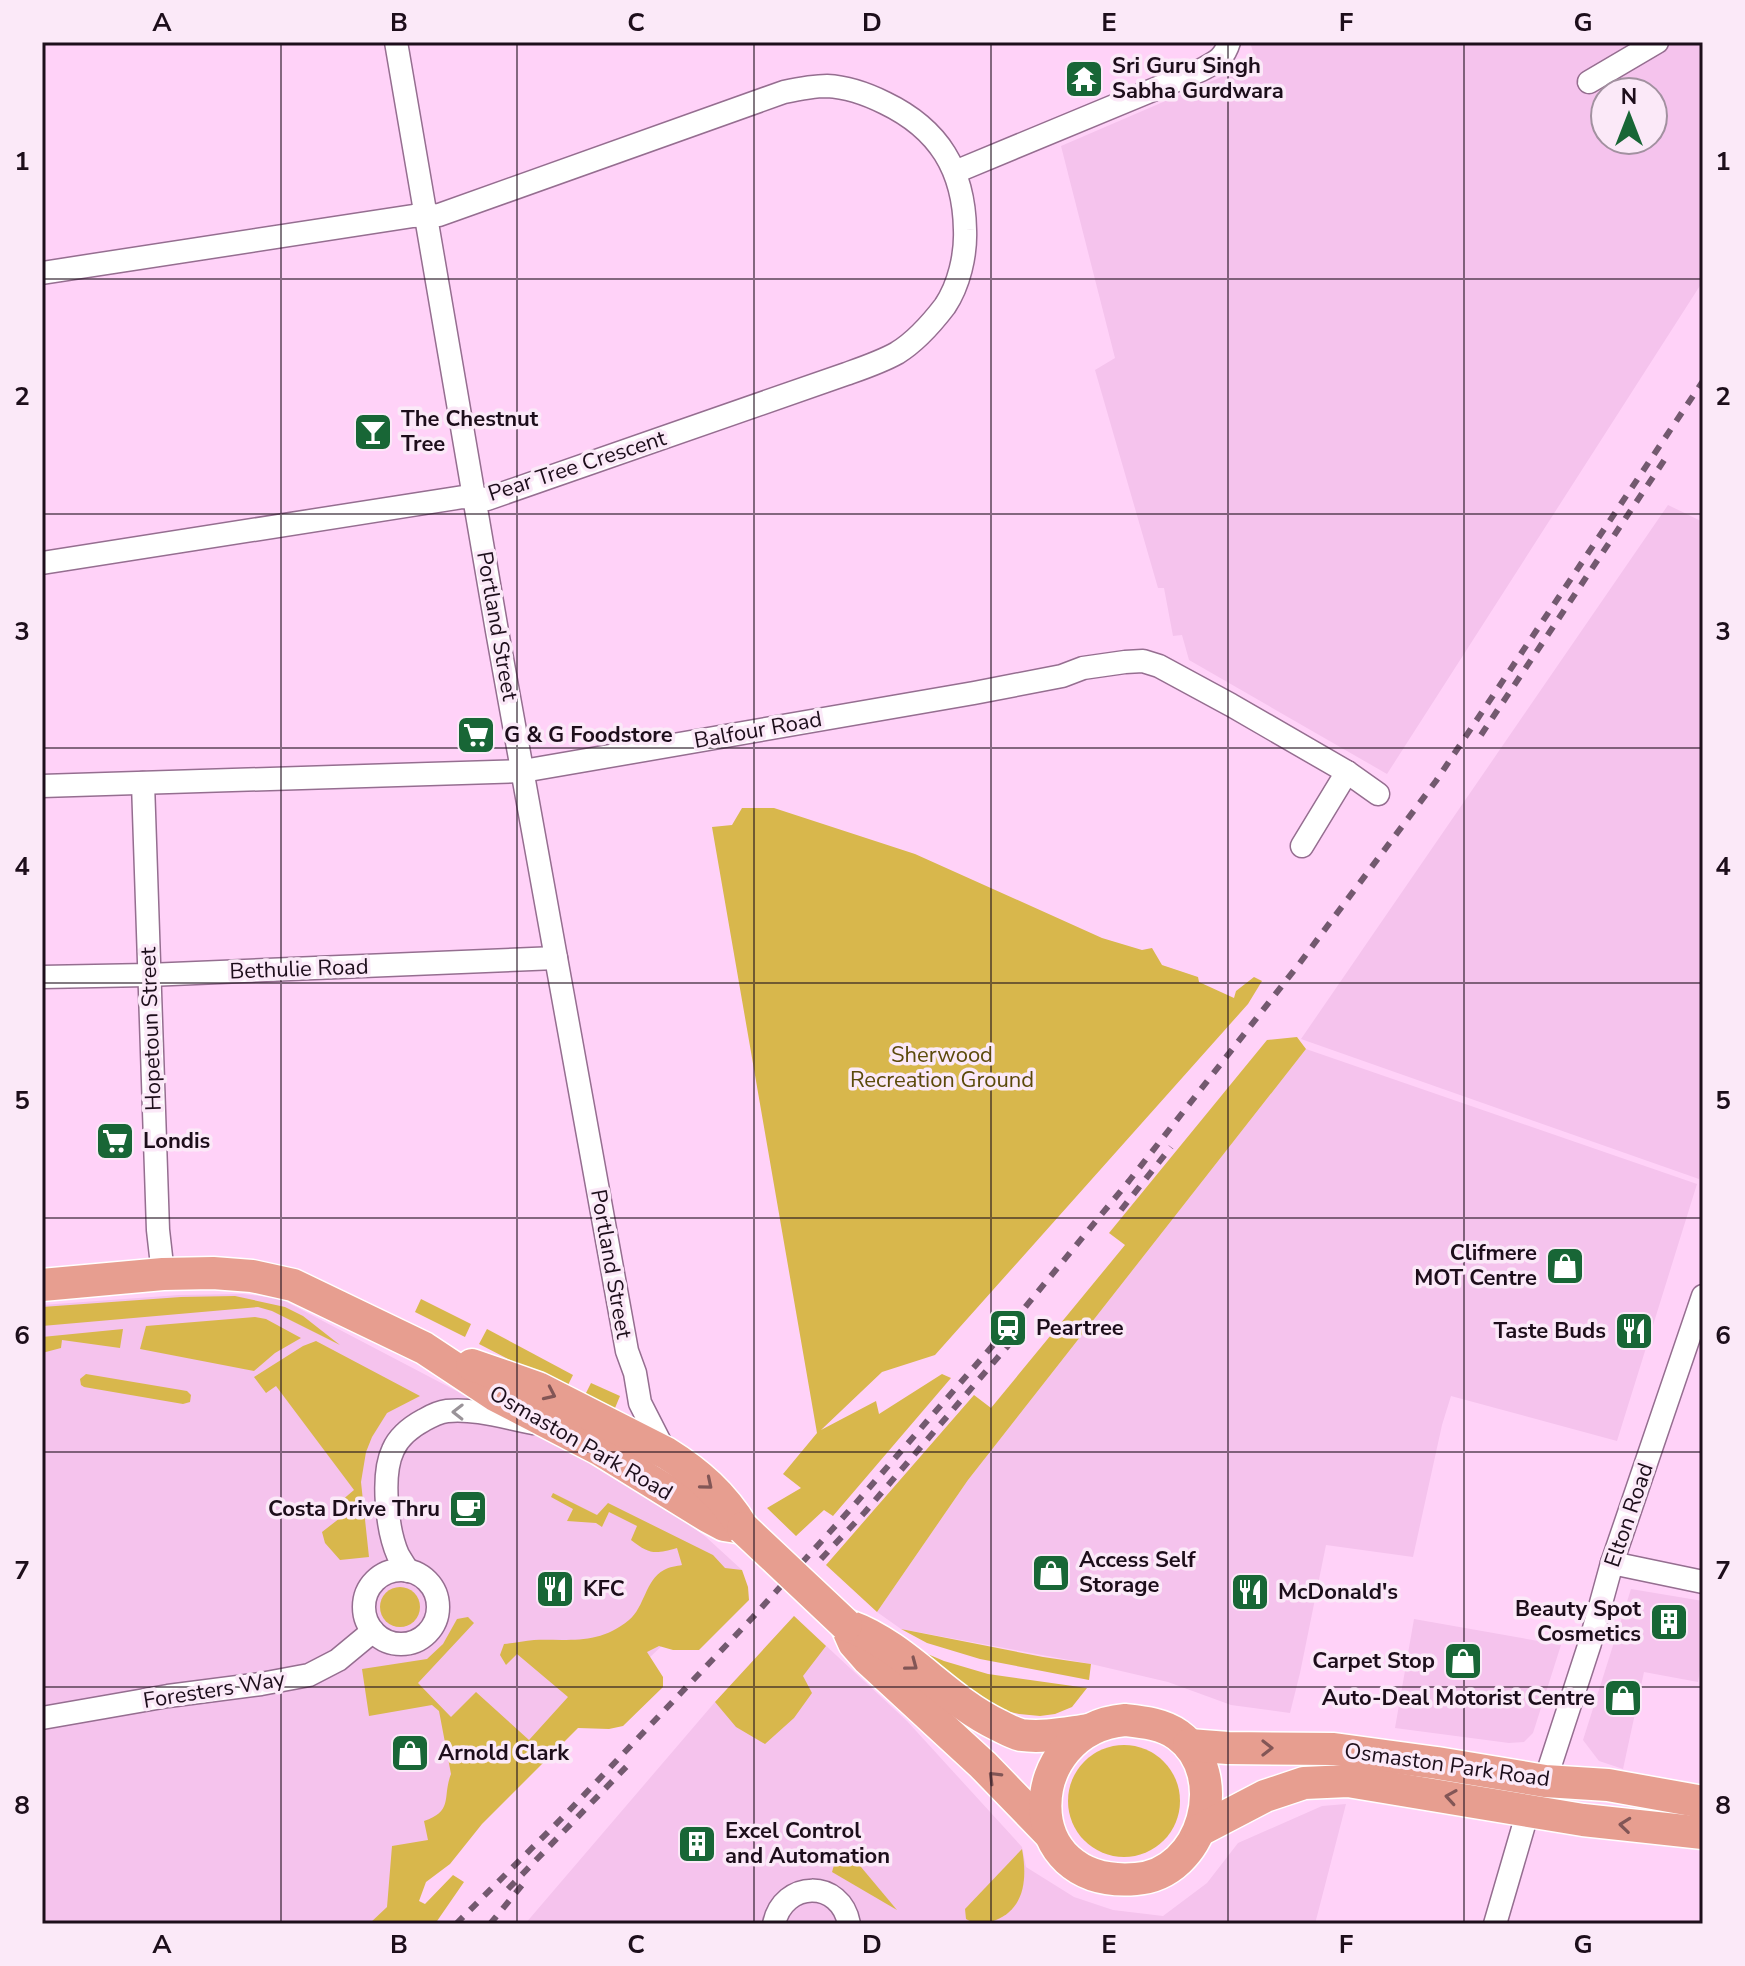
<svg xmlns="http://www.w3.org/2000/svg" width="1745" height="1966" font-family="'Nunito Sans',sans-serif">
<style>
.built{fill:#f5c3ed;fill-rule:evenodd}
.green{fill:#d8b74c}
.lines{fill:none;stroke-linecap:round;stroke-linejoin:round}
.minor-casing{stroke:#956e90;stroke-width:25}
.highway-casing{stroke:#fff;stroke-width:35}
.minor{stroke:#fff;stroke-width:22}
.highway{stroke:#e79e90;stroke-width:32}
.rail{stroke:#73596f;stroke-width:6;stroke-dasharray:10 10;stroke-linecap:butt}
.highway-bridge-casing{stroke:#fff;stroke-width:35;stroke-linecap:butt}
.highway-bridge{stroke:#e79e90;stroke-width:32}
.oneway{stroke:#825656}
.oneway2{stroke:#999398}
.grid{fill:none;stroke:#1d0e1b;stroke-width:2;stroke-opacity:0.55}
.labels{text-anchor:middle;dominant-baseline:central;stroke-width:7;stroke-linejoin:round;paint-order:stroke}
.poi-label{font-size:22px;font-weight:bold;fill:#1d0e1b;stroke:#fbe9f8;text-anchor:start}
.street-label{font-size:22px;fill:#1d0e1b;stroke:#fbe9f8}
.park-label{font-size:22px;fill:#5b490a;stroke:#fbe9f8}
.neatline{fill:none;stroke:#1d0e1b;stroke-width:3}
.grid-label{font-size:26px;text-anchor:middle;font-weight:bold;fill:#1d0e1b}
</style>
<rect width="100%" height="100%" fill="#ffd2f8"/>
<g class="built">
<path d="M1250,42H1703V281L1387,774L1189,660L1182,635L1173,636L1164,588H1158L1095,370L1115,358L1061,146L1256,62ZM1605,92H1653V140H1605Z"/>
<polygon points="1668,505 1703,522 1703,1166 1699,1179 1301,1039"/>
<polygon points="1306,1049 1697,1184 1617,1441 1451,1396 1442,1425 1413,1557 1326,1545 1300,1673 1290,1713 1231,1705 1168,1682 1091,1664 901,1629 877,1612 968,1480"/>
<polygon points="242,1294 279,1298 636,1485 706,1537 742,1570 461,1836 375,1924 42,1924 42,1305 179,1295"/>
<polygon points="1631,1589 1703,1601 1703,1652 1698,1682 1644,1672 1623,1769 1599,1761 1583,1740"/>
<polygon points="794,1616 907,1721 1022,1847 1026,1867 1074,1897 1113,1910 1163,1916 1207,1883 1238,1843 1322,1806 1346,1804 1315,1924 525,1924 715,1702"/>
<polygon points="1414,1619 1561,1645 1533,1733 1524,1742 1509,1743 1395,1728"/>
</g>
<g class="green">
<polygon points="742,808 774,808 915,854 1102,938 1142,950 1152,948 1162,965 1198,977 1199,982 1234,998 1236,991 1254,977 1262,981 1248,1004 935,1355 882,1372 821,1430 876,1401 879,1414 942,1374 951,1378 833,1516 824,1510 796,1536 767,1508 801,1488 783,1474 817,1433 712,827 732,825"/>
<polygon points="1297,1037 1306,1049 968,1480 877,1612 826,1565 974,1395 991,1408 1125,1245 1109,1233 1267,1040"/>
<polygon points="235,1296 285,1307 303,1316 340,1345 272,1311 258,1307 42,1326 42,1307 181,1297"/>
<polygon points="421,1299 471,1324 465,1337 415,1312"/>
<polygon points="255,1317 266,1319 301,1338 275,1353 254,1371 140,1349 146,1326"/>
<polygon points="123,1329 120,1348 62,1340 61,1348 42,1353 42,1337"/>
<polygon points="487,1329 573,1375 566,1389 479,1344"/>
<polygon points="316,1341 420,1396 387,1413 372,1437 366,1452 361,1482 369,1557 340,1560 325,1543 322,1532 349,1511 341,1501 354,1490 276,1386 266,1393 254,1377 303,1346"/>
<polygon points="86,1374 187,1391 191,1395 190,1402 183,1404 84,1387 81,1385 80,1379"/>
<polygon points="591,1383 620,1396 615,1408 608,1410 583,1399"/>
<path d="M553,1493L597,1515L608,1503L713,1555L725,1568L742,1570L748,1587L749,1600L699,1650H673L659,1646L647,1652L663,1677V1687L623,1726L609,1729L578,1728L482,1824L450,1864L426,1882L419,1901L425,1904L453,1875L464,1882L435,1924H369L387,1907L392,1846L428,1840L424,1821C454,1811 442,1797 451,1774L439,1711L432,1705L369,1716L362,1669L427,1659L443,1644L457,1619L468,1617L474,1623L418,1683L451,1717L476,1692L529,1740L568,1697L517,1654L506,1665L500,1655L504,1644C514,1643 524,1641 534,1640C570,1639 599,1645 629,1620C645,1607 645,1580 664,1570C669,1567 677,1566 682,1565L677,1548C655,1554 650,1555 631,1540L637,1526L609,1512L602,1527L596,1523L567,1521L573,1509L551,1497Z"/>
<circle cx="400" cy="1607" r="20"/>
<polygon points="794,1616 826,1646 803,1676 812,1693 794,1718 765,1744 736,1727 715,1702"/>
<polygon points="901,1629 1043,1657 1091,1664 1089,1680 980,1659 927,1643"/>
<polygon points="904,1644 944,1661 988,1674 1087,1688 1072,1707 1055,1714 1040,1716 1019,1714 997,1709"/>
<circle cx="1124" cy="1801" r="56"/>
<path d="M1022,1849C1027,1876 1026,1908 996,1920C986,1924 976,1925 966,1919L965,1909Z"/>
<polygon points="845,1857 850,1857 856,1861 897,1910 832,1872 835,1862"/>
</g>
<g class="lines">
<defs>
<g id="minor">
<polyline points="396,42 497,631 627,1351 635,1373 640,1403 665,1452"/>
<polyline points="1589,82 1657,42"/>
<path d="M955,172L1201,70C1216,62 1224,59 1229,42"/>
<path d="M42,273L413,216L439,215L784,92C798,89 812,86 827,86C847,87 867,94 885,103C939,129 964,170 965,230C966,255 959,285 945,306C932,323 915,342 897,353C881,362 863,368 846,374L487,499L463,497L42,563"/>
<polyline points="143,783 158,1230 163,1274"/>
<polyline points="42,786 523,771 974,693 1062,676 1083,668 1125,662 1143,661 1159,666 1231,705 1347,772 1378,794"/>
<polyline points="1302,846 1347,772"/>
<polyline points="42,977 148,975 556,958"/>
<polyline points="1612,1563 1703,1582"/>
<circle cx="401" cy="1607" r="37"/>
<path d="M408,1571C404,1565 401,1560 398,1555C387,1530 381,1475 393,1450C399,1436 411,1427 424,1420C431,1416 439,1412 447,1411C475,1408 506,1418 533,1423"/>
<polyline points="42,1718 168,1696 261,1684 309,1675 338,1660 373,1631"/>
<path d="M774,1924C783,1880 841,1879 849,1924"/>
<polyline points="1495,1924 1528,1811 1545,1781 1590,1643 1612,1563 1703,1296"/>
</g>
<g id="highway">
<polyline points="42,1285 163,1274 213,1273 252,1276 293,1285 424,1348 495,1395 599,1449 709,1517 724,1525 743,1528"/>
<path d="M472,1365L538,1388L666,1453C698,1473 723,1495 743,1528"/>
<polyline points="846,1625 854,1643 868,1659 983,1765 1049,1833"/>
<path d="M849,1626C905,1646 945,1700 998,1725C1006,1729 1013,1733 1021,1735C1044,1738 1066,1733 1089,1730"/>
<path d="M1125,1720C1143,1722 1163,1724 1178,1735C1231,1774 1204,1874 1136,1879C1013,1889 1021,1729 1125,1720Z"/>
<polyline points="1189,1745 1228,1748 1334,1749 1437,1763 1545,1781 1608,1785 1703,1802"/>
<polyline points="1200,1830 1265,1796 1304,1783 1348,1781 1583,1820 1703,1833"/>
</g>
</defs>
<use href="#minor" class="minor-casing"/>
<use href="#highway" class="highway-casing"/>
<use href="#minor" class="minor"/>
<use href="#highway" class="highway"/>
<g class="rail">
<polyline points="1481,735 1665,459"/>
<polyline points="1121,1210 1171,1147"/>
<polyline points="821,1559 865,1512 1024,1327"/>
<polyline points="508,1889 627,1766"/>
<polyline points="456,1924 564,1816 753,1617 856,1503 1008,1328 1129,1181 1299,964 1436,781 1703,381"/>
<polyline points="490,1924 523,1884"/>
</g>
<defs>
<polyline id="highway-bridge" points="743,1528 846,1625"/>
</defs>
<use href="#highway-bridge" class="highway-bridge-casing"/>
<use href="#highway-bridge" class="highway-bridge"/>
</g>
<defs><path id="oneway-chevron" d="M-2-3.5L2.5 0L-2 3.5" fill="none" stroke-width="1.6" stroke-linecap="round" stroke-linejoin="round" transform="scale(2)"/></defs>
<g class="oneway">
<use href="#oneway-chevron" transform="translate(550 1394) rotate(25)"/>
<use href="#oneway-chevron" transform="translate(707 1484) rotate(40)"/>
<use href="#oneway-chevron" transform="translate(912 1665) rotate(37)"/>
<use href="#oneway-chevron" transform="translate(1267 1748)"/>
<use href="#oneway-chevron" transform="translate(994 1777) rotate(-135)"/>
<use href="#oneway-chevron" transform="translate(1451 1797) rotate(-171)"/>
<use href="#oneway-chevron" transform="translate(1625 1825) rotate(-174)"/>
</g>
<use class="oneway2" href="#oneway-chevron" transform="translate(458 1412) rotate(-179)"/>
<path class="grid" d="M281,42V1924M517,42V1924M754,42V1924M991,42V1924M1228,42V1924M1464,42V1924M42,279H1703M42,514H1703M42,748H1703M42,983H1703M42,1218H1703M42,1452H1703M42,1687H1703"/>
<defs>
<symbol id="temple-square" viewBox="-11 -11 22 22"><rect x="-9" y="-9" width="18" height="18" rx="4" fill="#186636" stroke="#fbe9f8"/><path d="M0-6L5-2H3V0L6.5 2.5H4V6H1.5V3h-3V6H-4V2.5H-6.5L-3 0V-2H-5Z" fill="#fff"/></symbol>
<symbol id="bar-square" viewBox="-11 -11 22 22"><rect x="-9" y="-9" width="18" height="18" rx="4" fill="#186636" stroke="#fbe9f8"/><path d="M-6-5H6L.8 .8V4.5H3.5V6h-7V4.5H-.8V.8Z" fill="#fff"/></symbol>
<symbol id="supermarket-square" viewBox="-11 -11 22 22"><rect x="-9" y="-9" width="18" height="18" rx="4" fill="#186636" stroke="#fbe9f8"/><path d="M-6-5.5h2.5l.6 2H6L4.5 2H-2.5L-4.4-4H-6ZM-1.5 3.2a1.3 1.3 0 1 0 .1 0ZM3 3.2a1.3 1.3 0 1 0 .1 0Z" fill="#fff"/></symbol>
<symbol id="shop-square" viewBox="-11 -11 22 22"><rect x="-9" y="-9" width="18" height="18" rx="4" fill="#186636" stroke="#fbe9f8"/><path d="M-5-2.5h2.3a2.7 3.5 0 0 1 5.4 0H5L5.5 6h-11ZM-1.5-2.5h3a1.5 2.3 0 0 0-3 0Z" fill="#fff"/></symbol>
<symbol id="station-square" viewBox="-11 -11 22 22"><rect x="-9" y="-9" width="18" height="18" rx="4" fill="#186636" stroke="#fbe9f8"/><path d="M-3-6H3Q5-6 5-4V2Q5 4 3 4L4.5 6H3L1.5 4h-3L-3 6H-4.5L-3 4Q-5 4-5 2V-4Q-5-6-3-6ZM-3.5-4v3h7v-3ZM-3.5 1v1.5H-2V1ZM2 1v1.5H3.5V1Z" fill="#fff"/></symbol>
<symbol id="restaurant-square" viewBox="-11 -11 22 22"><rect x="-9" y="-9" width="18" height="18" rx="4" fill="#186636" stroke="#fbe9f8"/><path d="M-5-6h1v4h1v-4h1v4h1v-4h1v5L-1.5 .5V6h-2V.5L-5-1ZM5-6V6H3V1.5H1.5Q1.5-4 5-6Z" fill="#fff"/></symbol>
<symbol id="cafe-square" viewBox="-11 -11 22 22"><rect x="-9" y="-9" width="18" height="18" rx="4" fill="#186636" stroke="#fbe9f8"/><path d="M-5.5-4.5H6V0H3Q3 3.5 0 3.5H-2.5Q-5.5 3.5-5.5 0ZM3-3.2v2h1.7v-2ZM-6 4.5H4V6H-6Z" fill="#fff"/></symbol>
<symbol id="building-square" viewBox="-11 -11 22 22"><rect x="-9" y="-9" width="18" height="18" rx="4" fill="#186636" stroke="#fbe9f8"/><path d="M-4-6H4V6H1V3H-1V6H-4ZM-2.5-4.3h1.7v1.8h-1.7ZM.8-4.3h1.7v1.8H.8ZM-2.5-1h1.7V.8h-1.7ZM.8-1h1.7V.8H.8Z" fill="#fff"/></symbol>
</defs>
<g fill-rule="evenodd">
<use href="#temple-square" x="1062" y="57" width="44" height="44"/>
<use href="#bar-square" x="351" y="410" width="44" height="44"/>
<use href="#supermarket-square" x="454" y="713" width="44" height="44"/>
<use href="#supermarket-square" x="93" y="1119" width="44" height="44"/>
<use href="#shop-square" x="1543" y="1244" width="44" height="44"/>
<use href="#station-square" x="986" y="1306" width="44" height="44"/>
<use href="#restaurant-square" x="1612" y="1309" width="44" height="44"/>
<use href="#cafe-square" x="446" y="1487" width="44" height="44"/>
<use href="#shop-square" x="1029" y="1551" width="44" height="44"/>
<use href="#restaurant-square" x="533" y="1567" width="44" height="44"/>
<use href="#restaurant-square" x="1228" y="1570" width="44" height="44"/>
<use href="#building-square" x="1647" y="1600" width="44" height="44"/>
<use href="#shop-square" x="1441" y="1639" width="44" height="44"/>
<use href="#shop-square" x="1601" y="1676" width="44" height="44"/>
<use href="#shop-square" x="388" y="1731" width="44" height="44"/>
<use href="#building-square" x="675" y="1822" width="44" height="44"/>
</g>
<g class="labels">
<g class="poi-label">
<text x="1112" y="66">Sri Guru Singh<tspan x="1112" dy="25">Sabha Gurdwara</tspan></text>
<text x="401" y="419">The Chestnut<tspan x="401" dy="25">Tree</tspan></text>
<text x="504" y="735">G &amp; G Foodstore</text>
<text x="143" y="1141">Londis</text>
<text x="1537" y="1253" text-anchor="end">Clifmere<tspan x="1537" dy="25">MOT Centre</tspan></text>
<text x="1036" y="1328">Peartree</text>
<text x="1606" y="1331" text-anchor="end">Taste Buds</text>
<text x="440" y="1509" text-anchor="end">Costa Drive Thru</text>
<text x="1079" y="1560">Access Self<tspan x="1079" dy="25">Storage</tspan></text>
<text x="583" y="1589">KFC</text>
<text x="1278" y="1592">McDonald's</text>
<text x="1641" y="1609" text-anchor="end">Beauty Spot<tspan x="1641" dy="25">Cosmetics</tspan></text>
<text x="1435" y="1661" text-anchor="end">Carpet Stop</text>
<text x="1595" y="1698" text-anchor="end">Auto-Deal Motorist Centre</text>
<text x="438" y="1753">Arnold Clark</text>
<text x="725" y="1831">Excel Control<tspan x="725" dy="25">and Automation</tspan></text>
</g>
<g class="street-label">
<text transform="translate(577 466) rotate(-18)">Pear Tree Crescent</text>
<text transform="translate(497 626) rotate(80)">Portland Street</text>
<text transform="translate(758 730) rotate(-10)">Balfour Road</text>
<text transform="translate(299 969) rotate(-2)">Bethulie Road</text>
<text transform="translate(151 1029) rotate(-92)">Hopetoun Street</text>
<text transform="translate(611 1264) rotate(80)">Portland Street</text>
<text transform="translate(581 1443) rotate(30)">Osmaston Park Road</text>
<text transform="translate(1629 1515) rotate(-71)">Elton Road</text>
<text transform="translate(214 1690) rotate(-9)">Foresters Way</text>
<text transform="translate(1447 1765) rotate(8)">Osmaston Park Road</text>
</g>
<g class="park-label">
<text x="942" y="1055">Sherwood<tspan x="942" dy="25">Recreation Ground</tspan></text>
</g>
</g>
<rect width="1745" height="1966" fill="none" stroke="#fbe9f8" stroke-width="88"/>
<g transform="translate(1629 116)"><circle r="38" fill="#fbe9f8" stroke="#a291a0" stroke-width="2"/>
<path d="M0-6L14 30L0 20L-14 30Z" fill="#186636"/>
<text y="-12" font-size="22" font-weight="bold" text-anchor="middle" fill="#1d0e1b">N</text>
</g>
<rect x="44" y="44" width="1657" height="1878" class="neatline"/>
<g class="grid-label">
<text x="162" y="31">A</text>
<text x="399" y="31">B</text>
<text x="636" y="31">C</text>
<text x="872" y="31">D</text>
<text x="1109" y="31">E</text>
<text x="1346" y="31">F</text>
<text x="1583" y="31">G</text>
<text x="22" y="170">1</text>
<text x="1723" y="170">1</text>
<text x="22" y="405">2</text>
<text x="1723" y="405">2</text>
<text x="22" y="640">3</text>
<text x="1723" y="640">3</text>
<text x="22" y="875">4</text>
<text x="1723" y="875">4</text>
<text x="22" y="1109">5</text>
<text x="1723" y="1109">5</text>
<text x="22" y="1344">6</text>
<text x="1723" y="1344">6</text>
<text x="22" y="1579">7</text>
<text x="1723" y="1579">7</text>
<text x="22" y="1814">8</text>
<text x="1723" y="1814">8</text>
<text x="162" y="1953">A</text>
<text x="399" y="1953">B</text>
<text x="636" y="1953">C</text>
<text x="872" y="1953">D</text>
<text x="1109" y="1953">E</text>
<text x="1346" y="1953">F</text>
<text x="1583" y="1953">G</text>
</g>
</svg>
